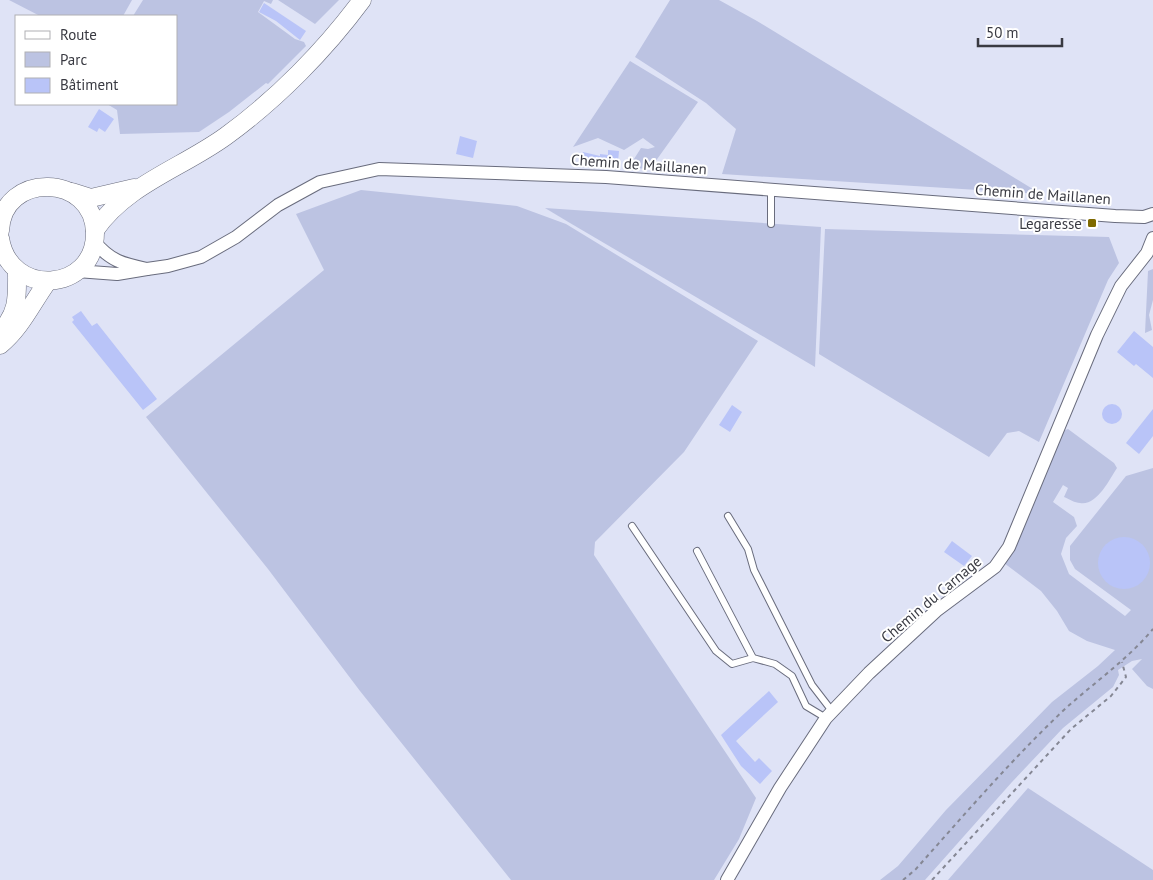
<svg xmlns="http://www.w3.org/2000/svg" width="1153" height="880" font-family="'PT Sans',sans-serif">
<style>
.green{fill:#bcc3e2}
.building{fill:#b9c4f8}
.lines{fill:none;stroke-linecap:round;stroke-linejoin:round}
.lane-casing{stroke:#696c7d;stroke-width:8}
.street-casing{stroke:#696c7d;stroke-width:14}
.secondary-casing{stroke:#696c7d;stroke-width:19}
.path{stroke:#858794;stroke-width:2;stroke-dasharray:4 4;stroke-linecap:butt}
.lane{stroke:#fff;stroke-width:6}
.street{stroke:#fff;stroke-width:12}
.secondary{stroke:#fff;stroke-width:18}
.poi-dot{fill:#7e6900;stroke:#fff;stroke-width:2}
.labels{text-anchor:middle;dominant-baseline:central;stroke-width:4;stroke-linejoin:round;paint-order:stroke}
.street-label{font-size:15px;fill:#393a42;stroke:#fff}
.poi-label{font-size:15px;fill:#393a42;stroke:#fff;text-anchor:end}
</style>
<rect width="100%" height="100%" fill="#dfe3f6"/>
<g class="green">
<polygon points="9,0 132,0 123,16 40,16"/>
<polygon points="143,0 273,0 271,4 264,1 258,12 295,39 304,42 306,46 268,84 266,83 229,112 199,132 120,134 117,110 107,104 176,104 176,16 133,16"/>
<polygon points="278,0 339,0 315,24"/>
<polygon points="670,0 719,0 757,21 1041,194 722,174 736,129 706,103 635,57"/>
<polygon points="630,61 698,102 650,169 633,168 634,159 641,148 648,149 655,147 643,138 624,150 598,138 573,147"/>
<polygon points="361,190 517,206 566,224 758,341 684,452 595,542 594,555 756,798 739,839 714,880 511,880 360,691 268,569 146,417 324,270 296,214"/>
<polygon points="545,208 821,227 815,367 570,223"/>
<polygon points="825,229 1109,237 1119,263 1108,280 1039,442 1019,431 1007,433 989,457 819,354"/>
<polygon points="1153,269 1153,300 1149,315 1152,330 1145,333 1148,271"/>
<path d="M1068,429L1114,463L1117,468C1109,480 1097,506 1080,503C1075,503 1069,499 1064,497L1068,488L1063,485L1053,502L1074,517L1077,526L1066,538L1061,554L1069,574L1125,616L1131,610L1075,569L1070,560V546L1126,476L1153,468V689L1147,686L1132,669L1142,659L1132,661L1118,670L1119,675L1113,687L1063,728L1012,782L925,880H880L898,866L946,810L1052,702L1098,666L1115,650L1087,641L1069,631L1057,611L1041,591L1004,563L1063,431Z"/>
<polygon points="1028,788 1153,870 1153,880 948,880"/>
</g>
<g class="building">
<polygon points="264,3 306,31 300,40 276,21 259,12"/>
<polygon points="99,109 114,119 105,132 99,128 97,132 88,127"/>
<polygon points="460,136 477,141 473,158 456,154"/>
<polygon points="608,150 619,151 618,162 612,161 612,165 599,163 599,166 581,162 583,152 600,156 600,154 608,155"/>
<polygon points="81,311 92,326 97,323 157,399 143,410 72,322 74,320 72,317"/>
<polygon points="1134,331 1153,347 1153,378 1136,364 1134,366 1117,352"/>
<circle cx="1112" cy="414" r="10"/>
<polygon points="732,405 742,412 730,432 719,425"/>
<polygon points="1153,409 1153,436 1139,454 1126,443"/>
<circle cx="1124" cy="563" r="26"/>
<polygon points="952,541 972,556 964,566 944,552"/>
<polygon points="769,691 778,702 736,741 755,762 759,758 772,771 760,784 741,766 721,735"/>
</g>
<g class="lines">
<defs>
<g id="lane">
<polyline points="771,224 771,190"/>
<polyline points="728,516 748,549 754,570 812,685 832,711"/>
<polyline points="632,526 716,651 732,664 753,658"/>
<polyline points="697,551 753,658 775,664 792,676 806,706 826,718"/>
</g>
<g id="street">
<polyline points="147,269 168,266 201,257 236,237 278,205 320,182 379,169 606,177 1115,216 1144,217 1153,214"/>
<path d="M77,271L117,274L147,269C123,264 110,261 94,241"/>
<polyline points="727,880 780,788 826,718 869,673 936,611 995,567 1009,547 1097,335 1121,286 1147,253 1153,238"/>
</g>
<g id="secondary">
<polyline points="72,192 91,198 134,188"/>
<path d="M95,230C127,184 182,168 226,136C277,99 325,50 362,0"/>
<path d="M0,231C2,171 94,173 95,233C95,293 9,298 0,238"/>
<path d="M1,331C19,312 17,295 17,271"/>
<path d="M0,345C21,328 32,303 48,281"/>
</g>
</defs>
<use href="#lane" class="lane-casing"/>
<use href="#street" class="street-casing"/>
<use href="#secondary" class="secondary-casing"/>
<g class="path">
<path d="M903,880L915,870C964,815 1012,759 1066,708C1095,682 1128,659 1153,629"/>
<polyline points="932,880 1071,729 1111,696 1126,677 1122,662"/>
</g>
<use href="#lane" class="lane"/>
<use href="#street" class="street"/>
<use href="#secondary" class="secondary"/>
</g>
<rect class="poi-dot" x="1087" y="218" width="10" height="10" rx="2.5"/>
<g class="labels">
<g class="street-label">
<text transform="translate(639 164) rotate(4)">Chemin de Maillanen</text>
<text transform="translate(1043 194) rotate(4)">Chemin de Maillanen</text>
<text transform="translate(931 599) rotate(-40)">Chemin du Carnage</text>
</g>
<g class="poi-label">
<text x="1082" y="223">Legaresse</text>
</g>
</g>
<rect x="15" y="15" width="162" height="90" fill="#ffffff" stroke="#b0b0b3"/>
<rect x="25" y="31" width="25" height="8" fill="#ffffff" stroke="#b0b0b3"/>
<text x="60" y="40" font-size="15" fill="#393a42">Route</text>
<rect x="25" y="52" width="25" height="15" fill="#bcc3e2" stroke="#b0b0b3"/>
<text x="60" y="65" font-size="15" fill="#393a42">Parc</text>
<rect x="25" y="78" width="25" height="15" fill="#b9c4f8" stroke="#b0b0b3"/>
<text x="60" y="90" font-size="15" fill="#393a42">Bâtiment</text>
<path d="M978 38v8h84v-8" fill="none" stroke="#393a42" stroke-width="2.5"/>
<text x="986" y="38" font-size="15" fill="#393a42" stroke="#ffffff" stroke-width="4" paint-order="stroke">50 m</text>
</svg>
